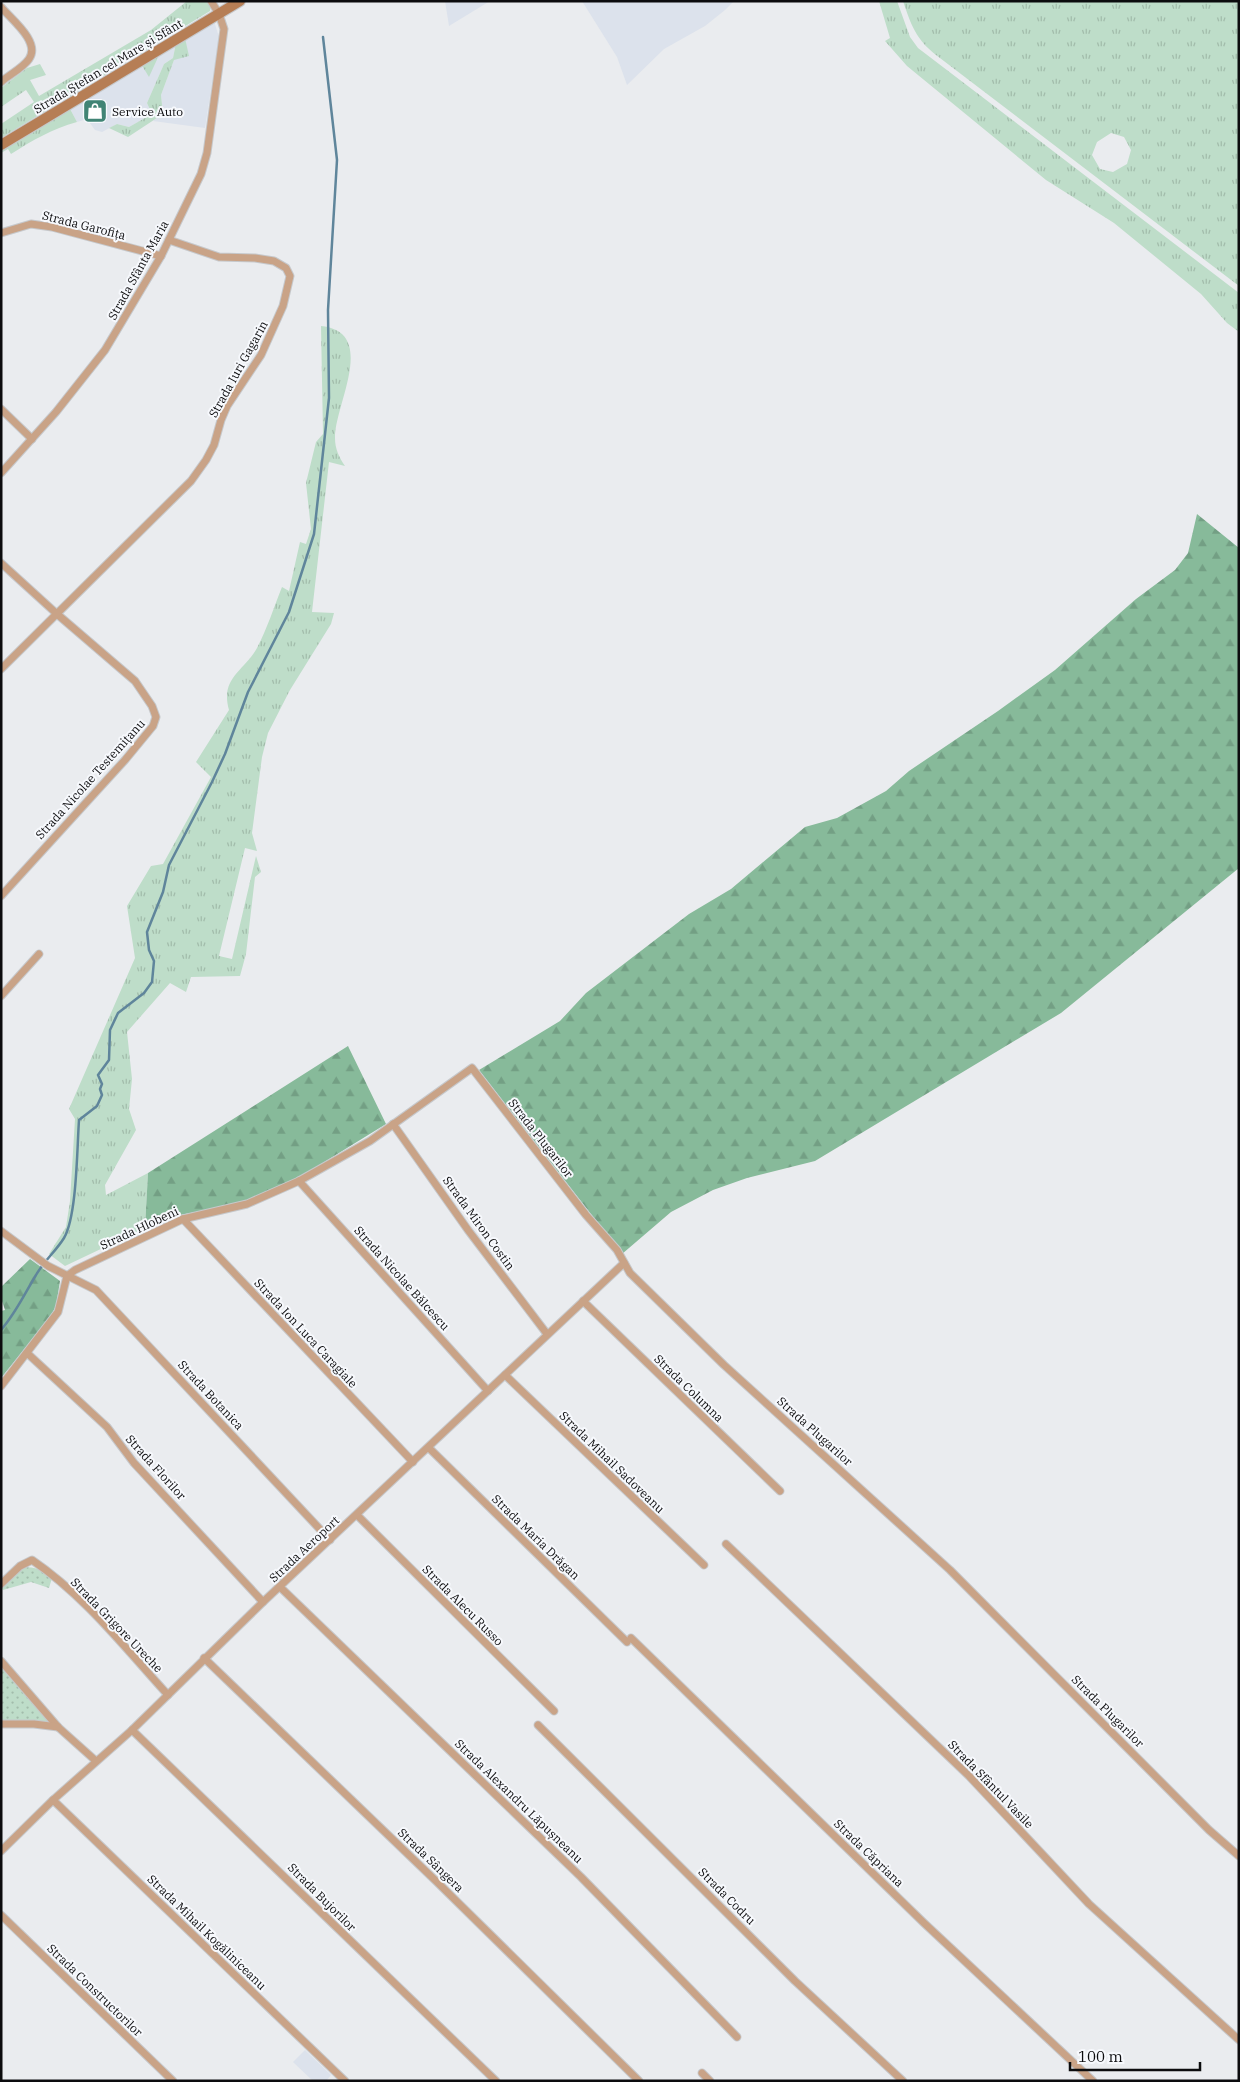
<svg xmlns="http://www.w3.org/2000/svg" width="1240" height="2082" font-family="'IBM Plex Serif',serif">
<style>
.built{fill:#dce2ec}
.grass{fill:url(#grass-tufts);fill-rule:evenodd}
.forest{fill:url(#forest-firs)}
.park{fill:url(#park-dots)}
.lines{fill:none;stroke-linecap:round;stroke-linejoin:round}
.stream{stroke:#5f859b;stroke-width:2.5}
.minor-casing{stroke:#c6c8cb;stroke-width:9}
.secondary-casing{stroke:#c6c8cb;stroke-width:12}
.minor{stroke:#c9a387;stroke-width:7}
.secondary{stroke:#b67e55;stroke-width:10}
.labels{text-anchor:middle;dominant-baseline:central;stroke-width:4;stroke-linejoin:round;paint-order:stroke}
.street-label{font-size:12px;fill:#0c0c0e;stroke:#f7f9fd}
.poi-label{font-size:12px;fill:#0c0c0e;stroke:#f7f9fd;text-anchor:start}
</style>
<defs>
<pattern id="grass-tufts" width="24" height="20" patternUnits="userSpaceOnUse" patternTransform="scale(1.25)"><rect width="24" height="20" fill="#beddc9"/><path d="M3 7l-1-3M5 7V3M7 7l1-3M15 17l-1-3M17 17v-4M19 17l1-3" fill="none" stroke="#a2bcab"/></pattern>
<pattern id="forest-firs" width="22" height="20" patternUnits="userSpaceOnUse" patternTransform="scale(1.25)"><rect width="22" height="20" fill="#87ba9a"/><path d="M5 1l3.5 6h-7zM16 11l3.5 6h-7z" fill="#739f84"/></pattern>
<pattern id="park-dots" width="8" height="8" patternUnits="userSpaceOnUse" patternTransform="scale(1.25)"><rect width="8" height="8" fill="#beddc9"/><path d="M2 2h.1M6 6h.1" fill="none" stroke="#a2bcab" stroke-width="1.8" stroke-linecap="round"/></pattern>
</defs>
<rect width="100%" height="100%" fill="#eaecef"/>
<g class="built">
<polygon points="445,1 490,1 449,26"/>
<polygon points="582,1 734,1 725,10 705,26 664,49 627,85 617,57"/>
<polygon points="214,21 219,37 205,128 153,121 163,114 161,95 174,60 185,38"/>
<polygon points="176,43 173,58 164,64 147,103 152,114 129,127 117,124 102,132 95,130 87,119 77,122 69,107"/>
<polygon points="305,2050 331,2075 326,2081 313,2081 293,2062"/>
</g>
<g class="grass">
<polygon points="187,1 207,1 211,5 210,11 1,138 1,124 34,102 26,90 1,107 1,88 27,68 40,64 46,75 30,80 39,96 151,30"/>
<polygon points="879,1 897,1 910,37 918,48 1239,293 1239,332 1227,323 1201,294 1114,223 1046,180 907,66 885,41 890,38"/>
<path d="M903,1H1239V286L936,55C916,39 911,25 903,1ZM1111,133L1124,137L1131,150L1127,164L1113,172L1100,169L1092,155L1097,142Z"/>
<polygon points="185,38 189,56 174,60 161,95 163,114 128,137 109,128 117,124 129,127 152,114 147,103 164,64 173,58 176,43"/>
<polygon points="160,53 149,77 141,64"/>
<path d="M69,107L77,122C52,129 33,140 11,154L8,149L1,153V148Z"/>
<path d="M321,326C379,332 334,406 335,438C335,449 339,457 345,466L329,462L312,612L334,613L331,624L290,690L268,733L262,757L252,833L257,851L245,848L219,956L232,959L256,856L261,872L255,877L246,954L240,976L191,977L186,992L170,983L127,1032L132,1079L129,1109L136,1130L105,1185L106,1195L148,1173L145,1228L65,1266L49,1254L66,1227L70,1201L75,1119L69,1109L135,958L127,906L151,866L163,864L211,777L196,762L229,710C220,678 243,672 257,648C267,629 274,607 282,587L289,591L300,542L306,544L311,529L306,483L316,442L323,434Z"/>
</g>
<g class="forest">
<polygon points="1197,514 1239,548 1239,868 1061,1013 815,1161 747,1178 713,1190 671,1212 622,1254 479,1070 560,1021 586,993 689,914 731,889 805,827 837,818 886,791 909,771 998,711 1055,670 1136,599 1175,570 1188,553"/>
<polygon points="348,1046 386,1124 300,1177 244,1203 169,1217 145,1228 148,1173"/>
<polygon points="30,1259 60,1281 56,1306 50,1317 1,1378 1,1311 5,1310 1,1298 1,1287"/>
</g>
<g class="park">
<path d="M23,1567C35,1567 43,1570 52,1578L49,1588L31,1582L3,1590L1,1587Z"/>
<polygon points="1,1665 49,1722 1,1722"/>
</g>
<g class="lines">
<path class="stream" d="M1,1330C16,1313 25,1293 36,1275C44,1261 56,1251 64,1238C77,1216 77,1148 79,1120L97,1106L102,1095L100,1089L102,1084L98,1075L109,1060L110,1030L118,1013L144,993L152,982L154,961L149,950L147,932L163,892L169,865L212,782L225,754L248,692L289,612L314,534L329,398L328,310L337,160L323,37"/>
<defs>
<g id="minor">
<path d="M1,7C11,19 41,42 29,59C23,68 9,75 1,82"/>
<polyline points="1,233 31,224 52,227 161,256"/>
<polyline points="1,409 32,439"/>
<polyline points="1,473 56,412 105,350 161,256 201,174 207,153 224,29 219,14 211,1"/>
<polyline points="1,563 57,614 135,681 152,706 156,717 153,726 125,760 1,896"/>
<polyline points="1,669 191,481 206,460 214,445 221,420 227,406 261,355 283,306 290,276 286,268 274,261 255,258 219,257 169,240"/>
<polyline points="1,996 39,954"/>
<polyline points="393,1124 468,1230 547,1334"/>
<polyline points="299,1181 488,1391"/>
<polyline points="183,1219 413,1462"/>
<polyline points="1,1231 48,1266 96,1290 330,1540"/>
<polyline points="583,1301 780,1491"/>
<polyline points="27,1353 107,1427 134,1463 263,1602"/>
<polyline points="505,1375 704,1565"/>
<polyline points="1,1386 58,1312 67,1276 75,1270 183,1219 247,1204 299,1181 370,1141 472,1068 586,1215 617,1250 630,1273 724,1365 950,1570 1209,1830 1239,1856"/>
<polyline points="429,1448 627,1642"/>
<polyline points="357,1515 554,1711"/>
<polyline points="726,1544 969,1776 1089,1904 1239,2040"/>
<path d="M1,1584L20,1566L32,1560C85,1596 125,1648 168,1695"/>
<polyline points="280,1587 581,1877 737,2037"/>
<polyline points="631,1638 924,1923 1093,2081"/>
<polyline points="204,1658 437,1882 639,2081"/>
<polyline points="1,1661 58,1727 96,1761"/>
<polyline points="1,1724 34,1724 58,1727"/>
<polyline points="538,1725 795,1981 903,2081"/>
<polyline points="132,1730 496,2081"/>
<polyline points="53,1800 345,2081"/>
<polyline points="1,1851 53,1800 132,1730 263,1602 624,1263"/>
<polyline points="1,1915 173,2081"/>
<polyline points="702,2073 710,2081"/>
</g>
<polyline id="secondary" points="1,145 240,1"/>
</defs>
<use href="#minor" class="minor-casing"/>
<use href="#secondary" class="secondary-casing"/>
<use href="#minor" class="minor"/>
<use href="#secondary" class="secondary"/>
</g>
<defs>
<symbol id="shop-square" viewBox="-11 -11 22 22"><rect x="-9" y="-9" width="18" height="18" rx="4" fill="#418475" stroke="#f7f9fd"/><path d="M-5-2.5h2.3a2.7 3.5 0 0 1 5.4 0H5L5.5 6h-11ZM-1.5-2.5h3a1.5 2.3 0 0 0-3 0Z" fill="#fff"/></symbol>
</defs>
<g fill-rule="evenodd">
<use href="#shop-square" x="81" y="97" width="28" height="28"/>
</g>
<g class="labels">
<g class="street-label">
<text transform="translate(108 66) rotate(-31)">Strada Ștefan cel Mare și Sfânt</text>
<text transform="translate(84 225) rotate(14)">Strada Garofița</text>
<text transform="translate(138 270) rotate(-61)">Strada Sfânta Maria</text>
<text transform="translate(238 369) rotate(-61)">Strada Iuri Gagarin</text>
<text transform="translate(90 779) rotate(-48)">Strada Nicolae Testemițanu</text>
<text transform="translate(541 1138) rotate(52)">Strada Plugarilor</text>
<text transform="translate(479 1223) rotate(54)">Strada Miron Costin</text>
<text transform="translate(139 1228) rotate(-25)">Strada Hlobeni</text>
<text transform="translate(402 1278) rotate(48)">Strada Nicolae Bălcescu</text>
<text transform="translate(306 1333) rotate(47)">Strada Ion Luca Caragiale</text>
<text transform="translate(689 1388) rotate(44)">Strada Columna</text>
<text transform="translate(211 1395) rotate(47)">Strada Botanica</text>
<text transform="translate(815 1431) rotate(42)">Strada Plugarilor</text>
<text transform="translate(612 1462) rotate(44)">Strada Mihail Sadoveanu</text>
<text transform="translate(156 1467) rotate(48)">Strada Florilor</text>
<text transform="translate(536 1537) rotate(44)">Strada Maria Drăgan</text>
<text transform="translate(304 1549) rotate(-43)">Strada Aeroport</text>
<text transform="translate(463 1605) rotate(45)">Strada Alecu Russo</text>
<text transform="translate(117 1625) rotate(46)">Strada Grigore Ureche</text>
<text transform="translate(1108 1711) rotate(45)">Strada Plugarilor</text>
<text transform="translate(991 1784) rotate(46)">Strada Sfântul Vasile</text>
<text transform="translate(519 1801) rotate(44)">Strada Alexandru Lăpușneanu</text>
<text transform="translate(869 1853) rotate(44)">Strada Căpriana</text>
<text transform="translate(431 1860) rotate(44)">Strada Sângera</text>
<text transform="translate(727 1896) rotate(45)">Strada Codru</text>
<text transform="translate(322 1897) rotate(45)">Strada Bujorilor</text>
<text transform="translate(207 1932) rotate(44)">Strada Mihail Kogăliniceanu</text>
<text transform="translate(95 1990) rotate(44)">Strada Constructorilor</text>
</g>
<g class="poi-label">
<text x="112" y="111">Service Auto</text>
</g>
</g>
<rect width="1240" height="2082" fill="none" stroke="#0c0c0e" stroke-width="5"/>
<path d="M1070 2062v8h130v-8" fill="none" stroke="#0c0c0e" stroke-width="2.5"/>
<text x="1078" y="2062" font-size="15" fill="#0c0c0e" stroke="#f7f9fd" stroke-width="4" paint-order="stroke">100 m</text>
</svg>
